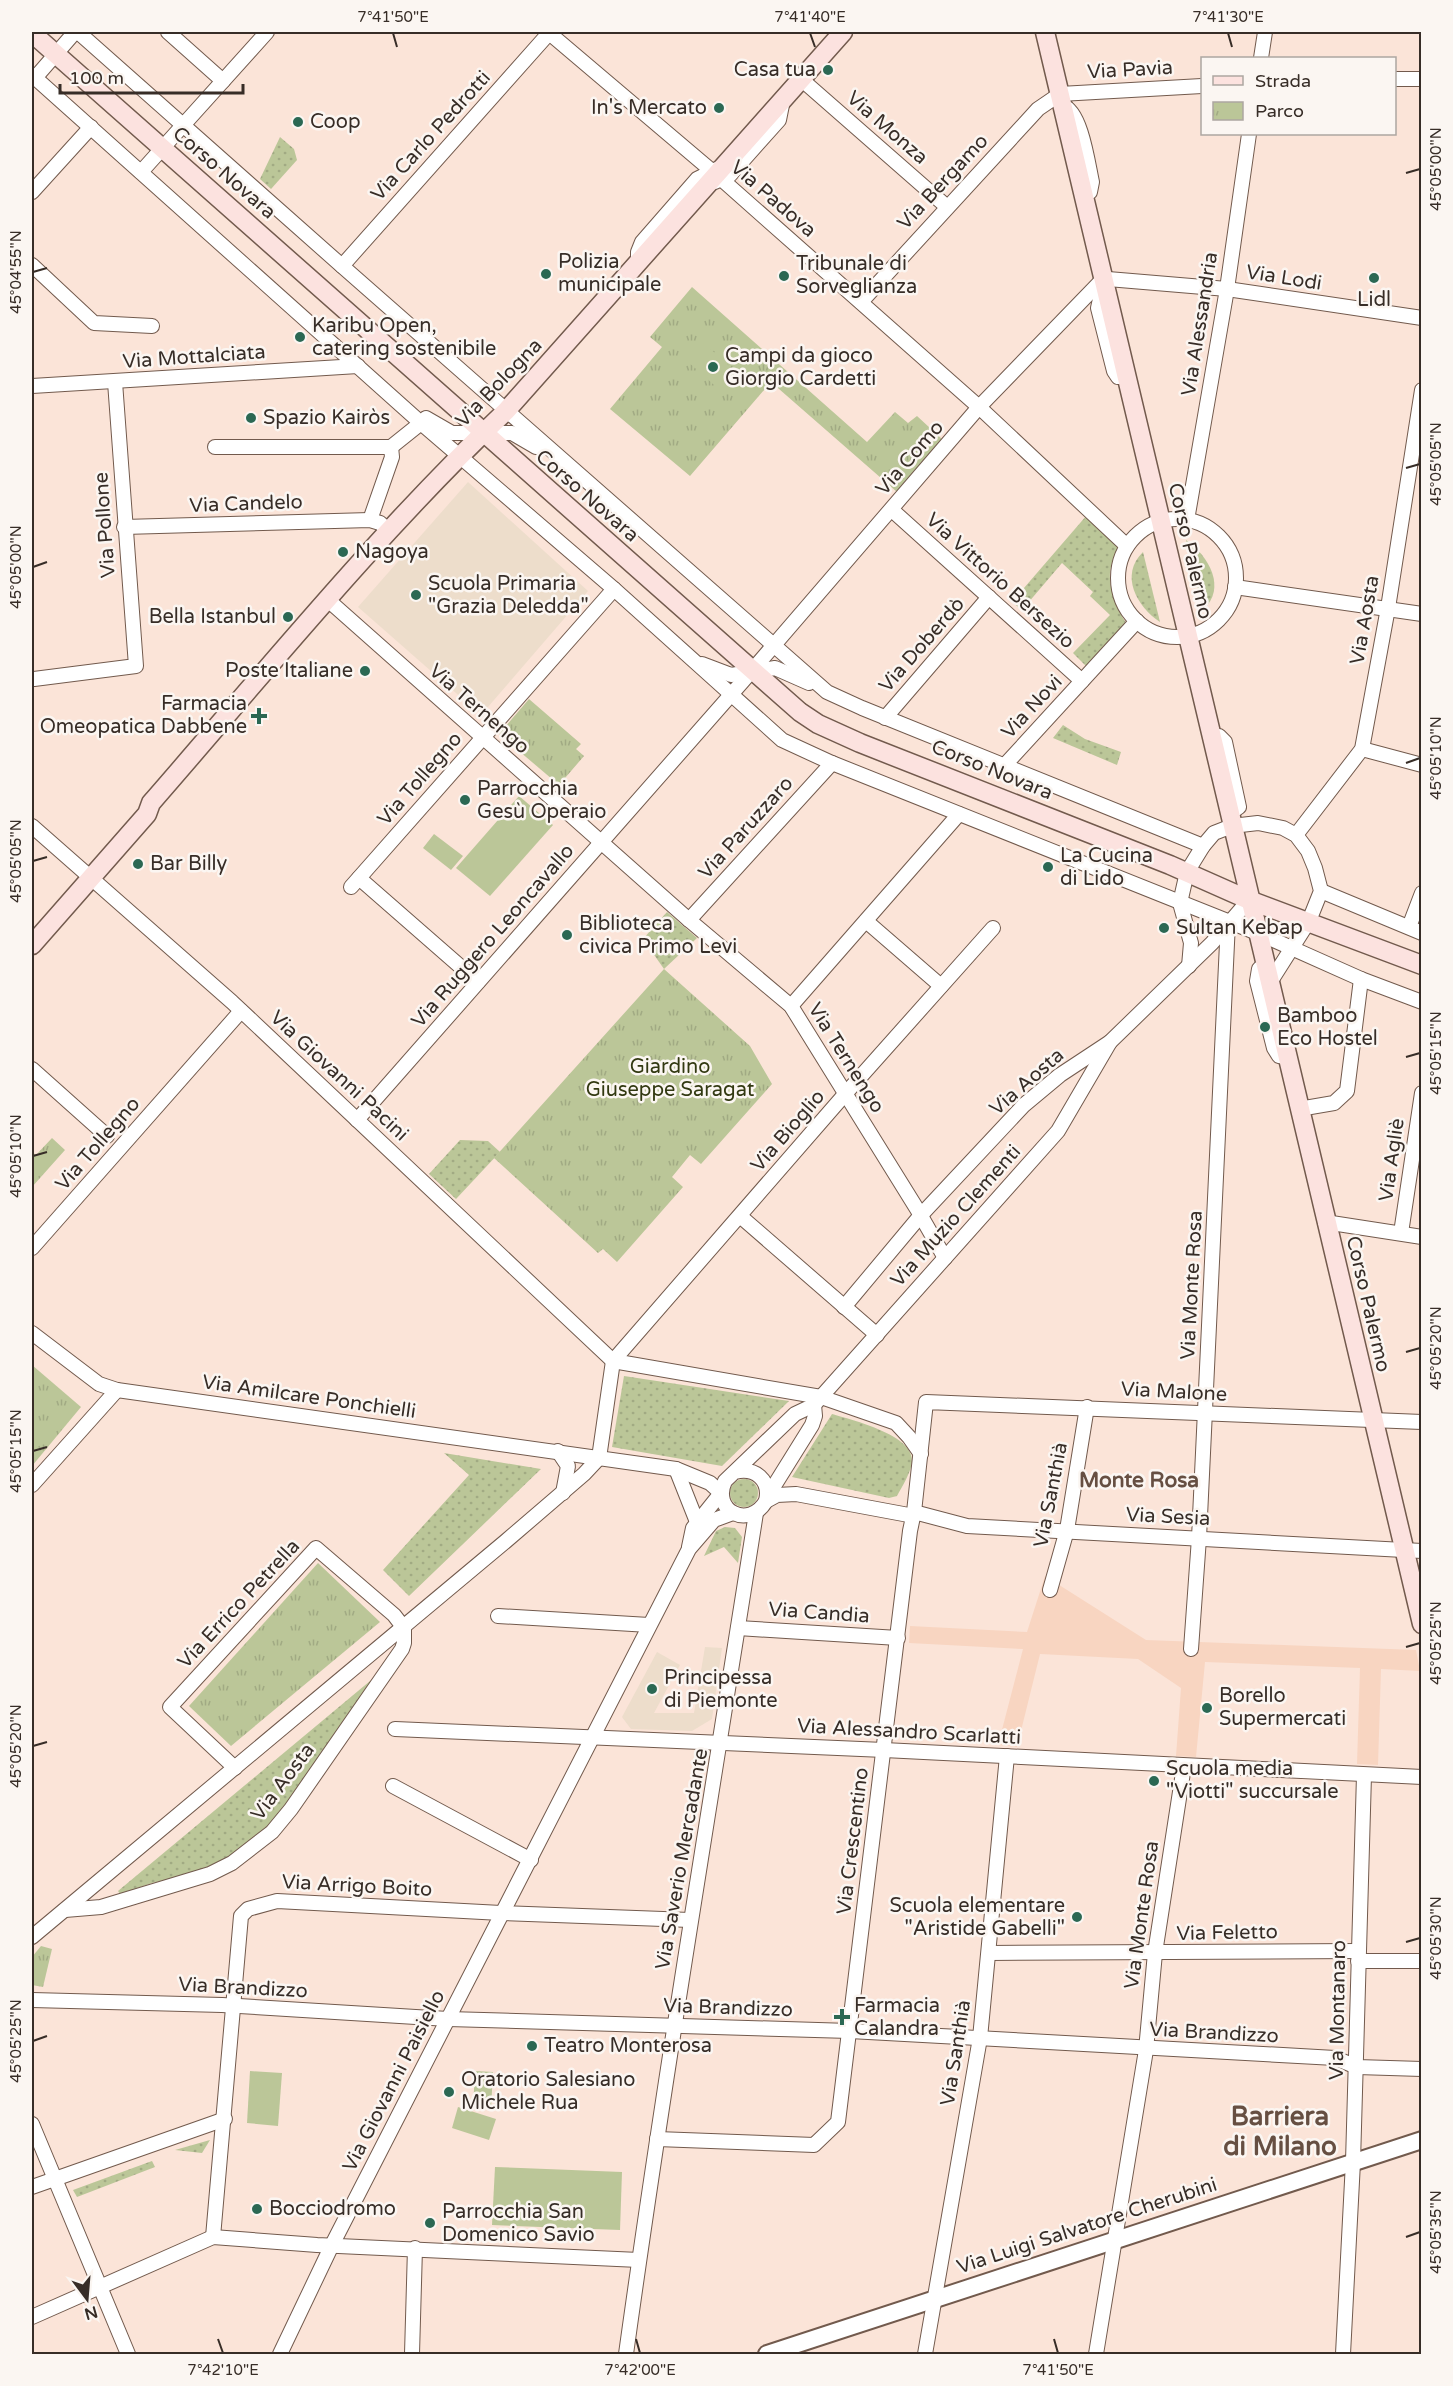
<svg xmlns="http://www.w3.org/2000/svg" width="1453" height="2386" font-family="'Varela Round',sans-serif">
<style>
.built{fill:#f8d5c1}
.education{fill:#edddcb}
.grass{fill:url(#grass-dots)}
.park{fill:url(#park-tufts)}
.pitch{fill:#bbc698}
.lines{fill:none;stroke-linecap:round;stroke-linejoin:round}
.minor-casing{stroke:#725a4d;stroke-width:16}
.tertiary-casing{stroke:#725a4d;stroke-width:20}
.secondary-casing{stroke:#725a4d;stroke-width:21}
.minor{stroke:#fff;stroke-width:14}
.tertiary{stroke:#fff;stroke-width:16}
.secondary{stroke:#fce2df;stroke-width:18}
.ticks{fill:none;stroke:#372d27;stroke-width:2}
.poi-dot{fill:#2b6853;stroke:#fbf6f2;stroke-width:2}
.labels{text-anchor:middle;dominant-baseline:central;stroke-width:5;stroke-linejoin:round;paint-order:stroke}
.poi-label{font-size:20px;fill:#372d27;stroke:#fbf6f2;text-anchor:start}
.street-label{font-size:20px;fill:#372d27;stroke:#fbf6f2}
.park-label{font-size:20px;fill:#323911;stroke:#fbf6f2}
.neighbourhood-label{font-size:21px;font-weight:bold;fill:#664f42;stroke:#fbf6f2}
.district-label{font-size:26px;font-weight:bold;fill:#664f42;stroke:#fbf6f2}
.neatline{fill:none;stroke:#372d27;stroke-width:2}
.ticks-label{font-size:15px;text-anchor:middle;fill:#372d27}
</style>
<defs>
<pattern id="grass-dots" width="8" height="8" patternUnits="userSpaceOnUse" patternTransform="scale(1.5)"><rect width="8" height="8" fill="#bbc698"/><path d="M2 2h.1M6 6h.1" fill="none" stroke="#a1aa83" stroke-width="1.8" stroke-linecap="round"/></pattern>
<pattern id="park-tufts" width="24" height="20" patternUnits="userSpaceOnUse" patternTransform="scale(1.5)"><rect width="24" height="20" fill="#bbc698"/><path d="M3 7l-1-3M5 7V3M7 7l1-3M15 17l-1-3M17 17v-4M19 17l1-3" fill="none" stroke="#a1aa83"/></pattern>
</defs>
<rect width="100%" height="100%" fill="#fbe4d8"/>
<polygon class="built" points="1045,1576 1146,1640 1416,1650 1420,1671 1381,1669 1378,1765 1357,1764 1360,1668 1205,1662 1196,1757 1176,1756 1181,1688 1138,1659 1040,1654 1017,1747 998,1745 1023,1649 909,1643 910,1626 1027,1632"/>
<g class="education">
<polygon points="468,482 588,591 481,715 358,607"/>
<polygon points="705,1647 722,1648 712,1719 692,1731 631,1729 622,1717 657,1652 680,1665 654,1713 694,1713"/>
</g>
<g class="grass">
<polygon points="280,137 294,149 297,160 271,189 260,179"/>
<path d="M1087,515L1122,547C1100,569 1112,600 1126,623L1086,666L1073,653L1110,615L1090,596L1093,592L1062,563L1022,610L1012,602Z"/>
<path d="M1186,540C1209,556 1227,588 1203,610Z"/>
<path d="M1143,552L1160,622C1137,607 1119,575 1143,552Z"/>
<polygon points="1063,725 1085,739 1121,752 1117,765 1053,738"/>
<polygon points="667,912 697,938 664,969 643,939"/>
<polygon points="460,1140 488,1141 500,1152 456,1199 429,1174"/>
<polygon points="624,1376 789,1401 722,1466 612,1447"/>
<path d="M832,1414C852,1420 915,1435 912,1462C911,1472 902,1487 897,1496L889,1498L792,1477Z"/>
<polygon points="444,1453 541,1469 409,1596 383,1570 469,1475"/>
<circle cx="744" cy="1493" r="14"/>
<polygon points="725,1527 735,1528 742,1537 738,1563 724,1547 704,1556 716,1531"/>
<polygon points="382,1671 288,1803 265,1831 219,1864 200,1872 152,1883 120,1894 118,1891"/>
<polygon points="210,2140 202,2153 175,2150"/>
<polygon points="152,2161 155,2167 77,2197 73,2190"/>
</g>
<g class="park">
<polygon points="692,287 867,442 895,412 908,423 917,416 943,440 897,492 771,382 690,476 610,409 662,347 650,337"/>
<polygon points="529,699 581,744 576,749 584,756 559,785 499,734"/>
<polygon points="664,969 750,1046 772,1084 701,1164 690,1155 672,1177 683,1187 617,1262 603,1249 598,1253 494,1158"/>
<polygon points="52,1138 65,1150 32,1187 32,1152 36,1155"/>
<polygon points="32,1365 81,1407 32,1466"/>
<polygon points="318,1563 380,1622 231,1746 189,1706"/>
<polygon points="41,1946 52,1949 43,1987 32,1985 32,1957"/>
</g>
<g class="pitch">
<polygon points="704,343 738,374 722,392 687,361"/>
<polygon points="519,796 553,825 490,896 456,868"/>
<polygon points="434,834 463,856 451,870 423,848"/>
<polygon points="250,2071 282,2073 278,2126 247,2123"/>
<polygon points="475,2071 493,2072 491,2109 473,2108"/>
<polygon points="458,2107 496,2119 489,2140 452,2128"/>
<polygon points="495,2167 622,2172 620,2230 492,2225"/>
</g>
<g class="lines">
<defs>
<g id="minor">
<polyline points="78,32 342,266 827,692 862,708 1203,846"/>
<polyline points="168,32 223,81"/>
<polyline points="548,32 719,177 979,407 1127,546"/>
<polyline points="1261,58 1265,32"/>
<polyline points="32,75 421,423 614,589 782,740 832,763 1260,934 1361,979 1422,1002"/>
<polyline points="35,78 75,32"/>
<polyline points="801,79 946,206"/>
<polyline points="1394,79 1422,79"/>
<path d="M1063,106C1081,111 1088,164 1092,182L1090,192L1084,194"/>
<polyline points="141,172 267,32"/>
<polyline points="715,182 730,175 779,120 783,100"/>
<polyline points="32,192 91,127"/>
<polyline points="638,263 638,252 642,242 697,179 719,168"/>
<polyline points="32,265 94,323 152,326"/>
<polyline points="342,266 550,32"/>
<polyline points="1108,292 1100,299 1098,308 1114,371 1118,377 1127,377"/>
<polyline points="861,302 1038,109 1060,94 1202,86"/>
<polyline points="32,386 358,366"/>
<polyline points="426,418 452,433 512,433 536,447"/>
<polyline points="215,447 391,447"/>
<polyline points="391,447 421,423"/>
<polyline points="892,510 1082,681"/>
<circle cx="1177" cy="578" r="59"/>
<polyline points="370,520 392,457 391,447"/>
<polyline points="1187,520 1227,289 1249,134"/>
<polyline points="124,527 370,520 380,523 389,531"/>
<polyline points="1235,587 1422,614"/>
<polyline points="328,600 689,920 791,1006 917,1209 945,1258"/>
<polyline points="702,664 731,675 775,668 809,683"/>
<polyline points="34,679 136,666 115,382"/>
<polyline points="885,718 989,597"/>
<polyline points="1211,736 1219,736 1225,742 1239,807 1229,814"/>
<polyline points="1362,749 1422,765"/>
<polyline points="1004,766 1137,621"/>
<polyline points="32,826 232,1002 613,1361"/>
<polyline points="1296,835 1362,749 1388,608 1422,390"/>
<polyline points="359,878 478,982"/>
<polyline points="351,887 614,589"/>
<polyline points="1321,891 1422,933"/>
<polyline points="689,920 832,763"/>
<polyline points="866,921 941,986"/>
<polyline points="1409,927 1422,893"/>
<polyline points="1265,964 1259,969 1257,981 1274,1048 1279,1056 1286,1057"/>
<polyline points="1189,966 1191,943 1180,903 1187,872 1203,846 1214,833 1232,826 1258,823 1283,828 1296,835 1308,851 1315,868 1321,891 1309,921 1269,984"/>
<polyline points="791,1006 959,814"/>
<polyline points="32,1069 107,1136"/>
<polyline points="1299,1109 1334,1103 1347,1091 1361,979"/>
<polyline points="357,1120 743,681 979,407 1102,280 1108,279 1227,289 1422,318"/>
<polyline points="740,1216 877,1335"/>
<polyline points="1325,1222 1422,1237"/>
<polyline points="1401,1233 1422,1093"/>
<polyline points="32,1248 241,1011"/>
<polyline points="844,1307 921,1215 1024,1105 1060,1075 1110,1042 1212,943 1249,900"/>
<polyline points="32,1333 99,1384 117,1390 676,1469 710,1483 721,1493"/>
<polyline points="613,1361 846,1093 993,928"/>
<polyline points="613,1361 821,1397 896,1423 909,1437 921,1454"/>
<polyline points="558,1451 568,1466 563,1493"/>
<polyline points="599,1458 613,1361"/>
<polyline points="676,1469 697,1522"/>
<path d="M735,1472C755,1467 771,1480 766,1501C749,1530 711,1511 725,1481L795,1414L814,1405L821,1397L1058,1131L1110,1042"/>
<polyline points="32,1485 117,1390"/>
<polyline points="768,1492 774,1486 812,1425 815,1416 814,1405"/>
<polyline points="766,1501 777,1495 796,1494 914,1516"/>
<polyline points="914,1512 967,1526 1422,1551"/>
<polyline points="689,1547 693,1528 721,1493"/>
<polyline points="1050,1590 1067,1530 1087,1407"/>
<polyline points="498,1616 649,1625"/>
<polyline points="738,1628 898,1638"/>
<polyline points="1191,1649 1199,1538 1228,922"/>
<polyline points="395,1729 884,1750 1422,1777"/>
<polyline points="393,1786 531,1860"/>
<polyline points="65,1910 101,1907 210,1874 232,1863 272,1832 291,1809 402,1649 404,1643 404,1628 394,1615 316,1548 170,1707 235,1768"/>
<polyline points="32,1937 506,1541 584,1474 599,1458"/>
<polyline points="989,1953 1358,1951"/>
<polyline points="1358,1961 1422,1961"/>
<polyline points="32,2000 222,2005 448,2019 850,2031 1335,2058 1357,2067 1422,2069"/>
<polyline points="32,2124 128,2354"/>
<polyline points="657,2139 814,2145 838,2122 910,1531 914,1512 926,1402 1422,1422"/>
<polyline points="32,2187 225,2119"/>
<polyline points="213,2237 241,1916 248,1909 277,1901 501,1913 690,1920"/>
<polyline points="32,2317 213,2237 317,2245 639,2260"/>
<polyline points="280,2354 332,2245 689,1549 714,1520 733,1513"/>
<polyline points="412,2354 415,2248"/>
<path d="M626,2354C665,2073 712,1793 756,1513"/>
<polyline points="925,2354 980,2038 1007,1756"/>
<polyline points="1096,2354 1146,2050 1155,1953 1184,1766"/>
<polyline points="1343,2354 1353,2162 1364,1775"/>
</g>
<polyline id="tertiary" points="767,2354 1422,2140"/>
<g id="secondary">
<polyline points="1045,32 1422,1624"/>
<polyline points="32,33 800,712 818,724 860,743 1170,865 1249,900 1422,965"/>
<path d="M32,945L147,814L151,803C266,671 378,533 506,411L843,32"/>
</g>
</defs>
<use href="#minor" class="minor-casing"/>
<use href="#tertiary" class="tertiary-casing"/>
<use href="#secondary" class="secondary-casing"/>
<use href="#minor" class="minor"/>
<use href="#tertiary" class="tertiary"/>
<use href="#secondary" class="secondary"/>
</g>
<path class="ticks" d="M393,33L397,47M810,33L815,47M1228,33L1232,47M1406,173L1420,169M33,272L47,268M1406,468L1420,464M33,567L47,562M1406,763L1420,758M33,861L47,857M1406,1057L1420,1053M33,1156L47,1152M1406,1352L1420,1348M33,1451L47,1447M1406,1647L1420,1643M33,1746L47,1742M1406,1942L1420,1938M33,2041L47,2036M1406,2237L1420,2232M218,2339L223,2353M636,2339L640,2353M1054,2339L1058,2353"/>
<g class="poi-dot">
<circle cx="828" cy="70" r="6"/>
<circle cx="719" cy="108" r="6"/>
<circle cx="298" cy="122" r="6"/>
<circle cx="546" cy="274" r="6"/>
<circle cx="784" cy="276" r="6"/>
<circle cx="1374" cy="278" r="6"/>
<circle cx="300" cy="337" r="6"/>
<circle cx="713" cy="367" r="6"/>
<circle cx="251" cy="418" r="6"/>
<circle cx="343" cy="552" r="6"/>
<circle cx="416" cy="595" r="6"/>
<circle cx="288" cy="617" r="6"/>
<circle cx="365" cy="671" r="6"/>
<path d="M256 707h6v6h6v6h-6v6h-6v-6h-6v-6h6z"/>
<circle cx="465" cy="800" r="6"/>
<circle cx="138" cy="864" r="6"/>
<circle cx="1048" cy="867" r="6"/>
<circle cx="1164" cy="928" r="6"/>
<circle cx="567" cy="935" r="6"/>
<circle cx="1265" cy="1027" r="6"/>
<circle cx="652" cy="1689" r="6"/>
<circle cx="1207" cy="1708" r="6"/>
<circle cx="1154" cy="1781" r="6"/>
<circle cx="1077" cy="1917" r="6"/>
<path d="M839 2008h6v6h6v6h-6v6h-6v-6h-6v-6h6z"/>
<circle cx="532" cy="2046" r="6"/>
<circle cx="449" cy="2092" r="6"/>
<circle cx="257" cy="2209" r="6"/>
<circle cx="430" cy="2223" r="6"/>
</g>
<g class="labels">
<g class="poi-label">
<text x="816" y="70" text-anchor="end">Casa tua</text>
<text x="707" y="108" text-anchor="end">In's Mercato</text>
<text x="310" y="122">Coop</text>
<text x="558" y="262">Polizia<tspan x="558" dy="23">municipale</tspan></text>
<text x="796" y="264">Tribunale di<tspan x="796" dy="23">Sorveglianza</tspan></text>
<text x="1374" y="300" text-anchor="middle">Lidl</text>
<text x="312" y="326">Karibu Open,<tspan x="312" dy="23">catering sostenibile</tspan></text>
<text x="725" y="356">Campi da gioco<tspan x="725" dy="23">Giorgio Cardetti</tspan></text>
<text x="263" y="418">Spazio Kairòs</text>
<text x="355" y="552">Nagoya</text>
<text x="428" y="584">Scuola Primaria<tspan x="428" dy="23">"Grazia Deledda"</tspan></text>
<text x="276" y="617" text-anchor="end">Bella Istanbul</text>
<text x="353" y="671" text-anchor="end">Poste Italiane</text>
<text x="247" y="704" text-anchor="end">Farmacia<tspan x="247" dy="23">Omeopatica Dabbene</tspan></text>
<text x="477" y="789">Parrocchia<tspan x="477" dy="23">Gesù Operaio</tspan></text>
<text x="1060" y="856">La Cucina<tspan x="1060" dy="23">di Lido</tspan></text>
<text x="150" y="864">Bar Billy</text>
<text x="579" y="924">Biblioteca<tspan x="579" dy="23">civica Primo Levi</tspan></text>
<text x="1176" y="928">Sultan Kebap</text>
<text x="1277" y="1016">Bamboo<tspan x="1277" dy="23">Eco Hostel</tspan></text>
<text x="664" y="1678">Principessa<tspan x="664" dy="23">di Piemonte</tspan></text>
<text x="1219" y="1696">Borello<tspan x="1219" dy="23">Supermercati</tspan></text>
<text x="1166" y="1769">Scuola media<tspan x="1166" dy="23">"Viotti" succursale</tspan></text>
<text x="1065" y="1906" text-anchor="end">Scuola elementare<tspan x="1065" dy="23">"Aristide Gabelli"</tspan></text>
<text x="854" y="2006">Farmacia<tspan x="854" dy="23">Calandra</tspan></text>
<text x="544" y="2046">Teatro Monterosa</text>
<text x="461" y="2080">Oratorio Salesiano<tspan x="461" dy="23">Michele Rua</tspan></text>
<text x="269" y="2209">Bocciodromo</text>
<text x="442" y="2212">Parrocchia San<tspan x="442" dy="23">Domenico Savio</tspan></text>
</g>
<g class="street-label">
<text transform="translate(1130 70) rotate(-3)">Via Pavia</text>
<text transform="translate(887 128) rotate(41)">Via Monza</text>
<text transform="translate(431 136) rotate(-48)">Via Carlo Pedrotti</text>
<text transform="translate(224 173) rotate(41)">Corso Novara</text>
<text transform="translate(943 182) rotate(-47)">Via Bergamo</text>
<text transform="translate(773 199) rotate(41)">Via Padova</text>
<text transform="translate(1284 278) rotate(9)">Via Lodi</text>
<text transform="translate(1200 324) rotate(-81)">Via Alessandria</text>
<text transform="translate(194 357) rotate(-4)">Via Mottalciata</text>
<text transform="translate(499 383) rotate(-46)">Via Bologna</text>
<text transform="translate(910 458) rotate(-49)">Via Como</text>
<text transform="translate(587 496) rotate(41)">Corso Novara</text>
<text transform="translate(246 504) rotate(-2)">Via Candelo</text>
<text transform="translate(105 525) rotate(-94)">Via Pollone</text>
<text transform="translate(1190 551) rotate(77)">Corso Palermo</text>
<text transform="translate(1000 581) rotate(42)">Via Vittorio Bersezio</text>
<text transform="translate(1365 620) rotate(-80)">Via Aosta</text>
<text transform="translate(922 645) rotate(-49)">Via Doberdò</text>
<text transform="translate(1032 707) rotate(-47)">Via Novi</text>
<text transform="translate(479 709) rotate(41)">Via Ternengo</text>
<text transform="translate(992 770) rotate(22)">Corso Novara</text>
<text transform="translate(420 779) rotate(-49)">Via Tollegno</text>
<text transform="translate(746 828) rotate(-48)">Via Paruzzaro</text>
<text transform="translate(493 936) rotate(-49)">Via Ruggero Leoncavallo</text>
<text transform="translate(846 1058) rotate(58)">Via Ternengo</text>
<text transform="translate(339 1076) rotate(43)">Via Giovanni Pacini</text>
<text transform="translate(1027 1082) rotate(-41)">Via Aosta</text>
<text transform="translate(788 1131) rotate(-49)">Via Bioglio</text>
<text transform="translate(98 1144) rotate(-49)">Via Tollegno</text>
<text transform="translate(1392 1160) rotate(-82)">Via Agliè</text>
<text transform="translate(956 1216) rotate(-48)">Via Muzio Clementi</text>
<text transform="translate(1192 1285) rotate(-87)">Via Monte Rosa</text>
<text transform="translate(1368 1304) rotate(77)">Corso Palermo</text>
<text transform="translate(1174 1392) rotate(3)">Via Malone</text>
<text transform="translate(309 1397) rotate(8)">Via Amilcare Ponchielli</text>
<text transform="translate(1051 1495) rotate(-79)">Via Santhià</text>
<text transform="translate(1168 1517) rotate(3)">Via Sesia</text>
<text transform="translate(239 1604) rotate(-47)">Via Errico Petrella</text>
<text transform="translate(819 1613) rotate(4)">Via Candia</text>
<text transform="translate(909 1732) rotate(3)">Via Alessandro Scarlatti</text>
<text transform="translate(283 1782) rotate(-53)">Via Aosta</text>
<text transform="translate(853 1841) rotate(-83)">Via Crescentino</text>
<text transform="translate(682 1859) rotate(-80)">Via Saverio Mercadante</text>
<text transform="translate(357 1886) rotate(3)">Via Arrigo Boito</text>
<text transform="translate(1142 1915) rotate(-82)">Via Monte Rosa</text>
<text transform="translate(1227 1933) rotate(-1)">Via Feletto</text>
<text transform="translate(243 1988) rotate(3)">Via Brandizzo</text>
<text transform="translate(728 2008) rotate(2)">Via Brandizzo</text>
<text transform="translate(1338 2010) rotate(-89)">Via Montanaro</text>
<text transform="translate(1214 2033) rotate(3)">Via Brandizzo</text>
<text transform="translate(956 2053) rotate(-81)">Via Santhià</text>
<text transform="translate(394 2081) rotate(-63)">Via Giovanni Paisiello</text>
<text transform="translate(1087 2226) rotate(-18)">Via Luigi Salvatore Cherubini</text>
</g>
<g class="park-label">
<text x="670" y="1067">Giardino<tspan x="670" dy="23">Giuseppe Saragat</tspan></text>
</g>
<g class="neighbourhood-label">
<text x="1139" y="1480">Monte Rosa</text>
</g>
<g class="district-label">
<text x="1280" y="2116">Barriera<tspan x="1280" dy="30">di Milano</tspan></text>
</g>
</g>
<rect width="1453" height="2386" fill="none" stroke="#fbf6f2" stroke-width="66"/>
<rect x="1201" y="57" width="195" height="78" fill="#fbf6f2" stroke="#ada6a1" stroke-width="1.5"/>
<rect x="1213" y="76" width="30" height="9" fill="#fce2df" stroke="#ada6a1" stroke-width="1.5"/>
<text x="1255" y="87" font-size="18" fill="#372d27">Strada</text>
<rect x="1213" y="102" width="30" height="18" fill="url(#park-tufts)" stroke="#ada6a1" stroke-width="1.5"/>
<text x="1255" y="117" font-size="18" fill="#372d27">Parco</text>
<g transform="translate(87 2299) rotate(164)" stroke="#fbf6f2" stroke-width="4.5" paint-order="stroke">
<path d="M0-4.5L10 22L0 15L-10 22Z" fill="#372d27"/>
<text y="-9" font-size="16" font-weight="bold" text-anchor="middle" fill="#372d27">N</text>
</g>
<path d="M60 84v9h183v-9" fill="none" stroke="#372d27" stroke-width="3"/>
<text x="69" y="84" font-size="18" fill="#372d27" stroke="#fbf6f2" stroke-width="4.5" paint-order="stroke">100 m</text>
<rect x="33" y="33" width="1387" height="2320" class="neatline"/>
<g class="ticks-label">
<text x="393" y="22">7°41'50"E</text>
<text x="810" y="22">7°41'40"E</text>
<text x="1228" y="22">7°41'30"E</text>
<text transform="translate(1436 169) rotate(-90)" y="5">45°05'00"N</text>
<text transform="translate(16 272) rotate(-90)" y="5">45°04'55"N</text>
<text transform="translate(1436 464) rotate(-90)" y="5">45°05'05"N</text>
<text transform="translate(16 567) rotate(-90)" y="5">45°05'00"N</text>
<text transform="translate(1436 758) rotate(-90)" y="5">45°05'10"N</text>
<text transform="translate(16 861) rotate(-90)" y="5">45°05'05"N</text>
<text transform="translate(1436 1053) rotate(-90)" y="5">45°05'15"N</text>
<text transform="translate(16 1156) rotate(-90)" y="5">45°05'10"N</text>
<text transform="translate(1436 1348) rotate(-90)" y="5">45°05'20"N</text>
<text transform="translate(16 1451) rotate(-90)" y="5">45°05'15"N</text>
<text transform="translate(1436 1643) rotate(-90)" y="5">45°05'25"N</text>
<text transform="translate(16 1746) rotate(-90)" y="5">45°05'20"N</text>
<text transform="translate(1436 1938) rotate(-90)" y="5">45°05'30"N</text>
<text transform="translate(16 2041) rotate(-90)" y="5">45°05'25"N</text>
<text transform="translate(1436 2232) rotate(-90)" y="5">45°05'35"N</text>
<text x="223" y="2375">7°42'10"E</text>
<text x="640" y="2375">7°42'00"E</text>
<text x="1058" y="2375">7°41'50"E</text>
</g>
</svg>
